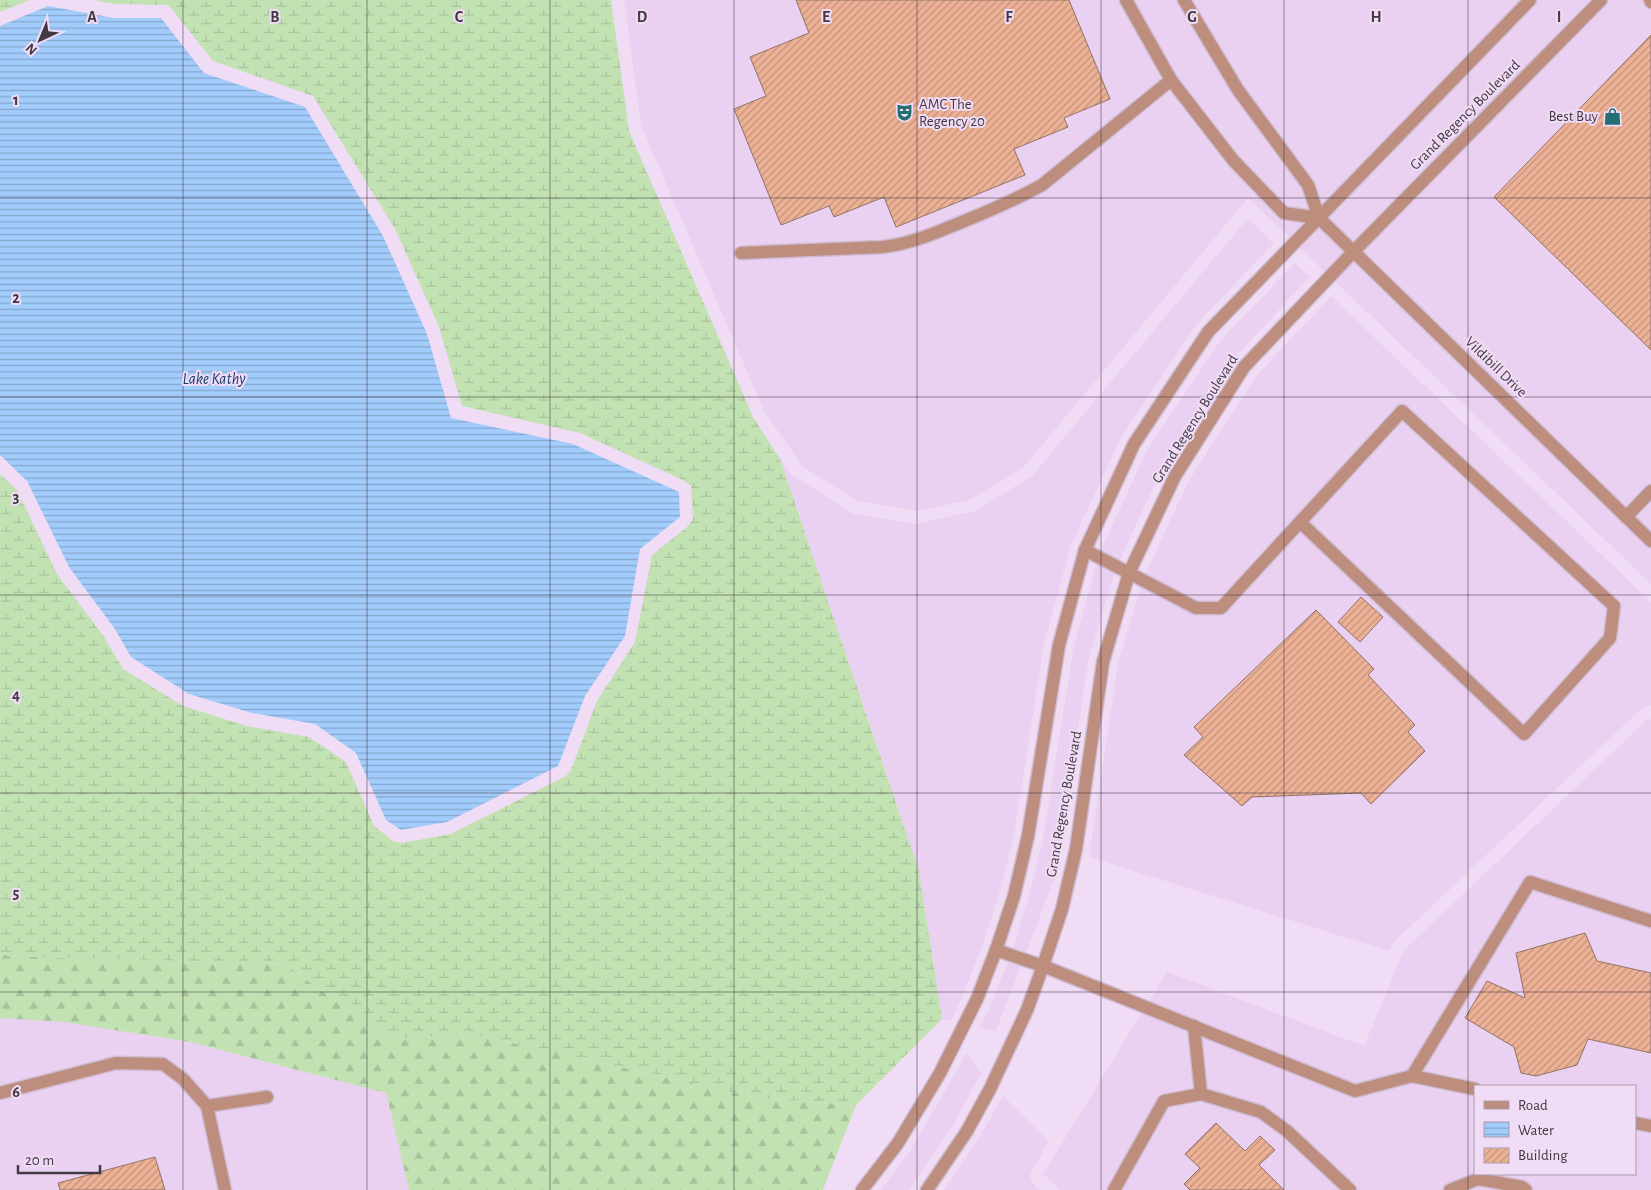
<svg xmlns="http://www.w3.org/2000/svg" width="1651" height="1190" font-family="'Alegreya Sans',sans-serif">
<style>
.built{fill:#ebd1f1;fill-rule:evenodd}
.forest{fill:url(#forest-firs)}
.wetland{fill:url(#wetland-marsh)}
.water{fill:url(#water-rules)}
.building{fill:url(#building-hatch);stroke:#8f7366}
.lines{fill:none;stroke-linecap:round;stroke-linejoin:round}
.minor-casing{stroke:#cebbd1;stroke-width:15}
.minor{stroke:#bd8d7e;stroke-width:12}
.grid{fill:none;stroke:#413943;stroke-width:1;stroke-opacity:0.55}
.labels{text-anchor:middle;dominant-baseline:central;stroke-width:4;stroke-linejoin:round;paint-order:stroke}
.poi-label{font-size:15px;fill:#413943;stroke:#f1dcf5;text-anchor:start}
.street-label{font-size:15px;fill:#413943;stroke:#f1dcf5}
.water-label{font-size:16px;font-style:italic;fill:#133e69;stroke:#f1dcf5}
.grid-label{font-size:16px;text-anchor:middle;font-weight:bold;fill:#413943;stroke:#f1dcf5;stroke-width:4;stroke-linejoin:round;paint-order:stroke}
</style>
<defs>
<pattern id="forest-firs" width="22" height="20" patternUnits="userSpaceOnUse" patternTransform="scale(1.25)"><rect width="22" height="20" fill="#c2e2b3"/><path d="M5 1l3.5 6h-7zM16 11l3.5 6h-7z" fill="#a8c39b"/></pattern>
<pattern id="wetland-marsh" width="20" height="14" patternUnits="userSpaceOnUse" patternTransform="scale(1.25)"><rect width="20" height="14" fill="#c2e2b3"/><path d="M1 5h8M5 5V1M11 12h8M15 12V8" fill="none" stroke="#a8c39b"/></pattern>
<pattern id="water-rules" width="6" height="5" patternUnits="userSpaceOnUse" patternTransform="scale(1.25)"><rect width="6" height="5" fill="#a2ccfb"/><path d="M0 2.5h6" fill="none" stroke="#86a7cd"/></pattern>
<pattern id="building-hatch" width="6" height="6" patternUnits="userSpaceOnUse" patternTransform="scale(1.25)"><rect width="6" height="6" fill="#edb195"/><path d="M-1 1l2-2M0 6l6-6M5 7l2-2" fill="none" stroke="#c2917b"/></pattern>
</defs>
<rect width="100%" height="100%" fill="#f1dcf5"/>
<g class="built">
<polygon points="624,0 1651,0 1651,584 1248,198 1023,468 969,500 919,511 858,501 803,467 764,411 641,125"/>
<polygon points="1248,218 1274,243 1196,325 1122,436 1071,545 1044,644 1014,835 999,894 982,946 963,995 951,1021 942,1019 919,871 780,459 792,475 854,514 916,524 975,511 1032,476"/>
<polygon points="1295,263 1310,277 1232,360 1162,469 1116,568 1088,661 1061,848 1054,880 996,1031 980,1027 991,1005 1011,954 1028,900 1043,838 1074,646 1099,554 1147,450 1220,341"/>
<polygon points="1331,296 1651,602 1651,705 1641,709 1395,941 1389,951 1089,857 1118,663 1144,577 1188,482 1256,376"/>
<path d="M1649,718L1651,720V1190H1060L1043,1174L1167,972L1364,1046L1404,950ZM1475,1086H1635V1174H1475Z"/>
<polygon points="0,1018 64,1022 190,1042 386,1093 409,1190 0,1190"/>
<polygon points="967,1053 981,1073 954,1124 909,1190 881,1190 910,1151"/>
<polygon points="1003,1096 1049,1141 1031,1172 1030,1177 1033,1184 1040,1190 944,1190 979,1138"/>
</g>
<polygon class="forest" points="0,952 8,956 285,964 388,1039 472,1034 759,1098 856,1105 823,1190 409,1190 386,1093 190,1042 64,1022 0,1018"/>
<g class="wetland">
<polygon points="0,0 30,0 0,12"/>
<polygon points="91,0 611,0 629,131 753,417 780,459 919,871 942,1019 856,1105 759,1098 472,1034 388,1039 285,964 8,956 0,952 0,474 17,490 57,574 104,637 123,669 183,706 247,726 309,737 346,762 374,826 393,841 402,843 451,834 566,776 571,770 597,701 635,642 652,555 687,527 693,519 691,486 685,481 580,433 462,406 439,327 395,229 313,96 213,61 172,9 167,5 116,4"/>
</g>
<polygon class="water" points="48,6 114,18 161,18 204,73 305,107 383,236 427,334 451,418 573,444 679,492 680,517 640,549 625,636 585,696 558,766 447,822 401,830 386,820 356,753 315,724 252,713 189,694 131,657 115,629 69,567 27,481 0,455 0,26"/>
<g class="building">
<polygon points="796,0 1069,0 1110,99 1064,118 1068,127 1014,149 1025,175 896,227 884,197 834,217 829,206 781,225 734,109 766,96 750,57 809,33"/>
<polygon points="1651,35 1651,350 1494,197"/>
<polygon points="1361,597 1383,617 1360,642 1338,622"/>
<polygon points="1316,610 1374,669 1368,675 1415,725 1408,732 1425,751 1371,804 1361,793 1252,797 1242,806 1184,755 1203,737 1194,727"/>
<polygon points="1585,933 1597,961 1651,973 1651,1053 1588,1039 1577,1065 1536,1076 1521,1073 1514,1047 1465,1018 1487,981 1525,998 1516,953"/>
<polygon points="1216,1123 1245,1151 1260,1136 1275,1150 1259,1165 1284,1190 1190,1190 1184,1184 1200,1168 1185,1154"/>
<polygon points="155,1157 165,1190 60,1190 58,1183"/>
</g>
<g class="lines">
<defs>
<g id="minor">
<polyline points="1126,0 1171,80 1233,160 1284,213 1319,218"/>
<polyline points="1184,0 1238,90 1308,185 1319,218 1651,541"/>
<polyline points="1650,0 1651,2"/>
<path d="M741,253L883,247C909,244 933,234 957,224C987,212 1015,200 1042,185L1171,80"/>
<polyline points="1626,517 1651,491"/>
<polyline points="1085,550 1196,608 1221,608 1402,411 1614,606 1610,638 1524,734 1300,522"/>
<polyline points="996,950 1043,966 1355,1091 1412,1076 1475,1089"/>
<polyline points="1194,1026 1201,1094 1261,1112 1287,1131 1350,1190"/>
<polyline points="1412,1076 1530,882 1651,921"/>
<polyline points="0,1093 116,1063 163,1064 183,1079 207,1106 225,1190"/>
<polyline points="207,1106 267,1097"/>
<polyline points="1635,1123 1651,1126"/>
<polyline points="862,1190 898,1143 940,1073 977,999 996,950 1014,896 1028,836 1059,645 1085,550 1134,444 1208,332 1530,0"/>
<polyline points="927,1190 967,1131 990,1089 1027,1010 1043,966 1062,909 1076,849 1103,662 1129,573 1175,476 1244,367 1354,251 1601,0"/>
<polyline points="1114,1190 1164,1101 1201,1094"/>
<polyline points="1450,1190 1478,1179 1522,1187 1526,1190"/>
</g>
</defs>
<use href="#minor" class="minor-casing"/>
<use href="#minor" class="minor"/>
</g>
<path class="grid" d="M183,0V1190M367,0V1190M550,0V1190M734,0V1190M917,0V1190M1101,0V1190M1284,0V1190M1468,0V1190M0,198H1651M0,397H1651M0,595H1651M0,793H1651M0,992H1651"/>
<defs>
<symbol id="theatre-bare" viewBox="-9 -9 18 18"><path d="M-5-5.5Q0-4 5-5.5V0Q5 5 0 6Q-5 5-5 0ZM-3.3-2.5H-1v1.5H-3.3ZM1-2.5H3.3v1.5H1ZM-2.8 1Q0 5.5 2.8 1Z" fill="#246f74" stroke="#f1dcf5" stroke-width="2.5" paint-order="stroke"/></symbol>
<symbol id="shop-bare" viewBox="-9 -9 18 18"><path d="M-5-2.5h2.3a2.7 3.5 0 0 1 5.4 0H5L5.5 6h-11ZM-1.5-2.5h3a1.5 2.3 0 0 0-3 0Z" fill="#246f74" stroke="#f1dcf5" stroke-width="2.5" paint-order="stroke"/></symbol>
</defs>
<g fill-rule="evenodd">
<use href="#theatre-bare" x="892" y="100" width="25" height="25"/>
<use href="#shop-bare" x="1600" y="104" width="25" height="25"/>
</g>
<g class="labels">
<g class="poi-label">
<text x="919" y="104">AMC The<tspan x="919" dy="17">Regency 20</tspan></text>
<text x="1598" y="116" text-anchor="end">Best Buy</text>
</g>
<g class="street-label">
<text transform="translate(1465 115) rotate(-45)">Grand Regency Boulevard</text>
<text transform="translate(1496 367) rotate(44)">Vildibill Drive</text>
<text transform="translate(1195 419) rotate(-58)">Grand Regency Boulevard</text>
<text transform="translate(1064 804) rotate(-80)">Grand Regency Boulevard</text>
</g>
<g class="water-label">
<text x="214" y="379">Lake Kathy</text>
</g>
</g>
<g class="grid-label">
<text x="92" y="22">A</text>
<text x="275" y="22">B</text>
<text x="459" y="22">C</text>
<text x="642" y="22">D</text>
<text x="826" y="22">E</text>
<text x="1009" y="22">F</text>
<text x="1192" y="22">G</text>
<text x="1376" y="22">H</text>
<text x="1559" y="22">I</text>
<text x="16" y="105">1</text>
<text x="16" y="303">2</text>
<text x="16" y="502">3</text>
<text x="16" y="700">4</text>
<text x="16" y="898">5</text>
<text x="16" y="1097">6</text>
</g>
<rect x="1474" y="1085" width="162" height="90" fill="#f1dcf5" stroke="#ab9bae"/>
<rect x="1484" y="1101" width="25" height="8" fill="#bd8d7e" stroke="#ab9bae"/>
<text x="1518" y="1110" font-size="15" fill="#413943">Road</text>
<rect x="1484" y="1122" width="25" height="15" fill="url(#water-rules)" stroke="#ab9bae"/>
<text x="1518" y="1135" font-size="15" fill="#413943">Water</text>
<rect x="1484" y="1148" width="25" height="15" fill="url(#building-hatch)" stroke="#ab9bae"/>
<text x="1518" y="1160" font-size="15" fill="#413943">Building</text>
<g transform="translate(40 40) rotate(224)" stroke="#f1dcf5" stroke-width="4" paint-order="stroke">
<path d="M0-4L9 19L0 12L-9 19Z" fill="#413943"/>
<text y="-8" font-size="14" font-weight="bold" text-anchor="middle" fill="#413943">N</text>
</g>
<path d="M18 1165v8h82v-8" fill="none" stroke="#413943" stroke-width="2.5"/>
<text x="25" y="1165" font-size="15" fill="#413943" stroke="#f1dcf5" stroke-width="4" paint-order="stroke">20 m</text>
</svg>
